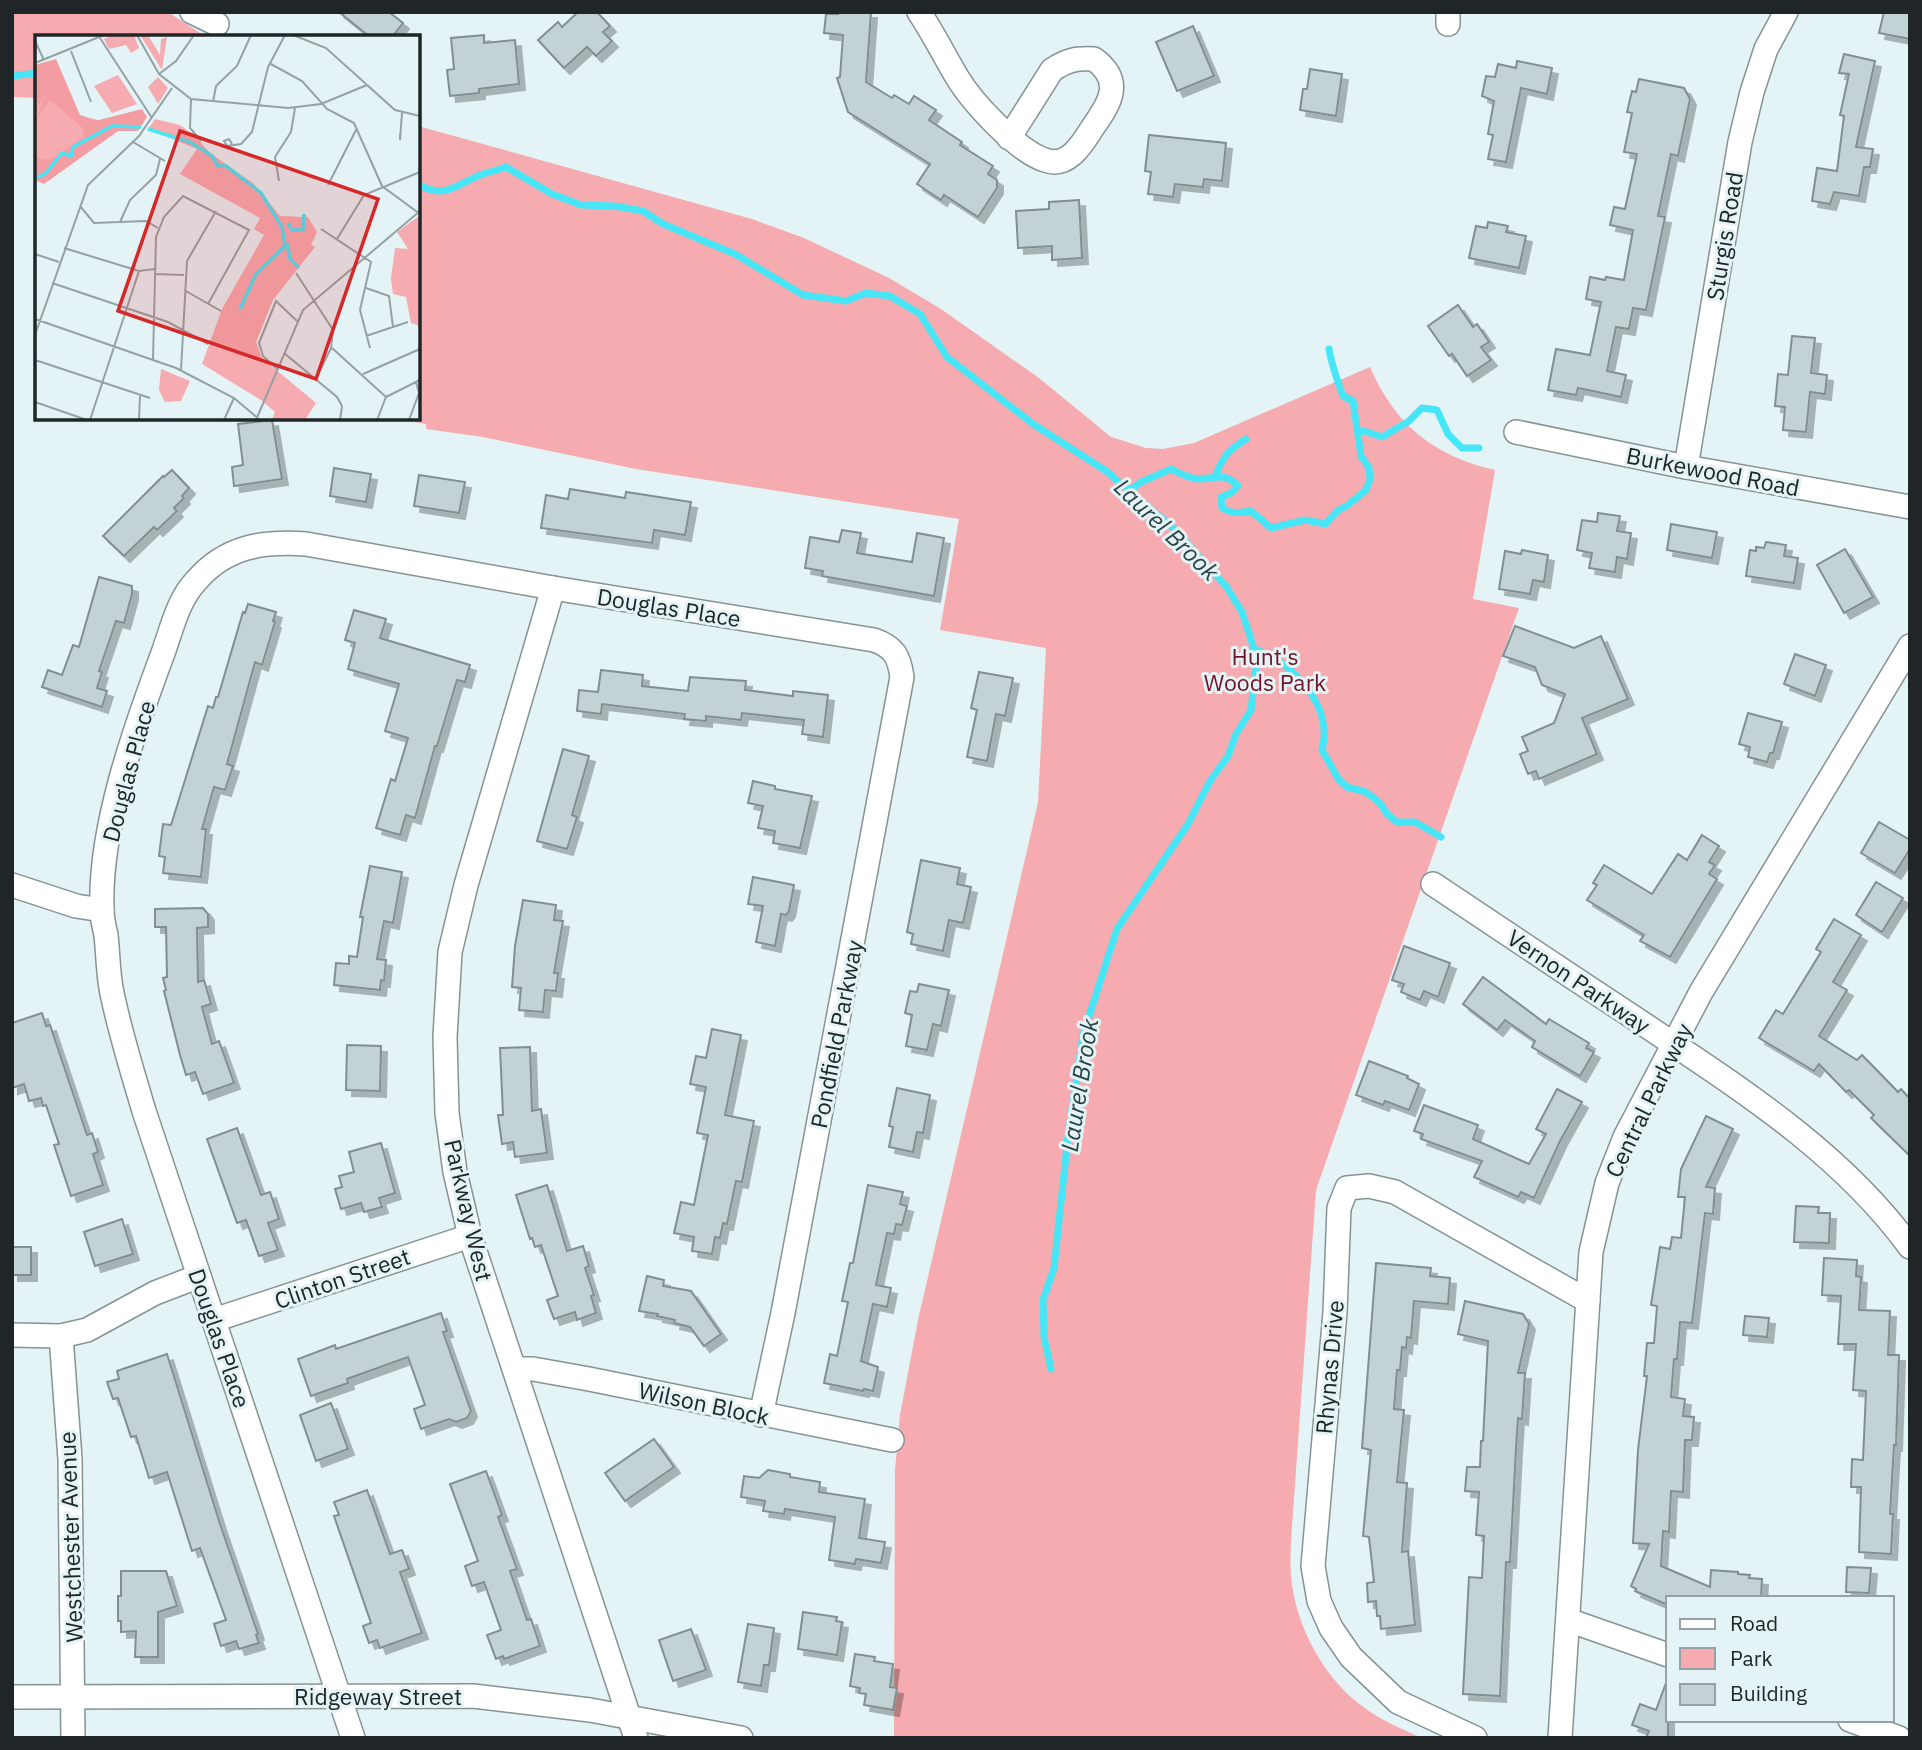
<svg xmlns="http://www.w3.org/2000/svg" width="1922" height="1750" font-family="'IBM Plex Sans',sans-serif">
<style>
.green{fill:#f5abaf}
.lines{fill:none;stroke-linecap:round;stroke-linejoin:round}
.stream{stroke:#46e6f6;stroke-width:7}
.building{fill:#c3d2d4;stroke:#818f91;stroke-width:2;filter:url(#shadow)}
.street-casing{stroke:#859394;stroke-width:26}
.street{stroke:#fff;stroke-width:23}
.labels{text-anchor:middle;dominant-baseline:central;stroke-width:6;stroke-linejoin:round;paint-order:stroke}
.street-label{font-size:23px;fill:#202627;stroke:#e4f3f5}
.park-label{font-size:23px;fill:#721327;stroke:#e4f3f5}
.water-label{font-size:24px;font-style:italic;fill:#294346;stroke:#e4f3f5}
.inset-river{fill:none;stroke:#46e6f6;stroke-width:3.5}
.inset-road{fill:none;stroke:#96a1a3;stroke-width:2}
.view{fill:#d62828;fill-opacity:0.15;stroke:#d62828;stroke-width:3.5}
.inset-edge{fill:none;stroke:#202627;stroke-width:3.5}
</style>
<defs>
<filter id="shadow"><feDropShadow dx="6" dy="6" stdDeviation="0" flood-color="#0004"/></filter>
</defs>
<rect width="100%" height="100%" fill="#e4f3f5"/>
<g class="green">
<polygon points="12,12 168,12 206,37 37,37 37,98 12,97"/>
<path d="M418,126L752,219L804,238L889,278L941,309L1039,378L1111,437L1146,448L1163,449L1194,443L1370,367C1395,425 1434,456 1495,470L1473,599L1519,608L1316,1190L1292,1526C1291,1545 1289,1566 1292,1585C1299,1632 1326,1681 1365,1708C1382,1721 1402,1729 1422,1738H894L895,1470L900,1415L918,1320L1038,803L1046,648L940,630L959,519L636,469L483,437L426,429V424L391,418H418Z"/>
</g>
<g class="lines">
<g class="stream">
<polyline points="12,76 37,73"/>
<path d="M418,184C444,200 456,185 480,175C488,172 498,170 506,167L552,194L581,205L615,206L643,211L663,224L735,254L803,295L846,301L866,293L890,296L920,314L947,357L1033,424L1106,471L1172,527L1226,586L1242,612L1254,649L1256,669L1251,710L1236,734L1228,756L1210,781L1188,824L1117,929L1083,1035L1068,1136L1054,1268L1043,1300L1044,1337L1051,1369"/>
<polyline points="1359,432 1364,431 1382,437 1409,421 1422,408 1437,410 1448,434 1462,448 1479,448"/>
<path d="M1216,475C1222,457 1230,449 1246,439"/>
<path d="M1129,491L1141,482L1171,469C1179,473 1190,479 1199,479C1215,479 1223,471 1238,486L1231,493L1221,497L1222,508C1233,514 1239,513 1251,511L1271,528L1305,520L1326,524L1337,511L1348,505L1366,490L1370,479L1369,468L1361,456L1353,401L1343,396C1337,379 1332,367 1329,349"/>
<path d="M1254,649C1293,662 1334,706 1322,750L1339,780L1347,787L1366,792L1380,803L1387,814L1397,822H1415L1441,837"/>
</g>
</g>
<g class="building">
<polygon points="339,12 389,12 403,23 392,37 370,37"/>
<polygon points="578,12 597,12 610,26 603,32 612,41 596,56 587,47 564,68 538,40 558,22 562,27"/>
<polygon points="838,12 871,12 866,82 892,98 894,95 909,104 914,96 936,110 929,120 962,142 960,145 993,166 988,174 997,180 997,188 978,217 944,195 941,200 917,184 930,164 848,112 837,78 840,77 843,35 824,33 826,14 838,14"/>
<polygon points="1884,12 1910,12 1910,39 1879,33"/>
<polygon points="1193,26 1214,76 1177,91 1156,42"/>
<polygon points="484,35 484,43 515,40 519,84 479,89 479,93 450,96 447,70 454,69 451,38"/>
<polygon points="1844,54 1875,61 1856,147 1873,149 1870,167 1864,167 1859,196 1834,192 1830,204 1812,201 1817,168 1837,171 1844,116 1840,115 1849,74 1839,73"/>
<polygon points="1517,61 1552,68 1547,94 1521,88 1506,162 1488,159 1493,135 1488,134 1494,101 1482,96 1486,76 1495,77 1498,64 1516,68"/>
<polygon points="1310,69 1342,74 1336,116 1300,110 1303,89 1307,89"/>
<polygon points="1639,79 1684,88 1690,99 1678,156 1671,154 1658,216 1665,217 1646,310 1633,308 1629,329 1616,327 1607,371 1626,375 1621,397 1578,388 1576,395 1548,390 1556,349 1590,355 1601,302 1586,299 1590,277 1605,280 1606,277 1624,280 1633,230 1610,225 1614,207 1625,209 1637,154 1624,152 1632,113 1627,112 1632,91 1636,92"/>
<polygon points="1149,135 1226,143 1222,181 1204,179 1203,187 1175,184 1173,197 1148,194 1151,172 1145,171"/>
<polygon points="1079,200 1082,258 1052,260 1052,246 1018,248 1016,211 1049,209 1049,202"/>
<polygon points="1488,222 1508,226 1506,232 1526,236 1519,268 1469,258 1476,226 1487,228"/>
<polygon points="1458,305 1473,327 1477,324 1489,342 1481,347 1491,360 1467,376 1452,354 1449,356 1428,326"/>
<polygon points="1792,336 1815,338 1811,373 1827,375 1825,394 1810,392 1806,432 1783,430 1785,407 1775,406 1778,374 1788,375"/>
<polygon points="272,420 282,479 234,486 232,467 243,465 238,424"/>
<polygon points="334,468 371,474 366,502 330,496"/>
<polygon points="172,470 189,488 182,496 184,498 174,508 177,511 157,530 154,527 124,556 103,536 163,476 164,477"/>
<polygon points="419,475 465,482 459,513 414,506"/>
<polygon points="570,489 625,498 626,492 691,502 685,535 654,530 652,543 541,528 546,495 568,499"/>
<polygon points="1598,513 1620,516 1617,531 1631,533 1627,559 1617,557 1615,572 1589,568 1592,553 1577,550 1582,520 1597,522"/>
<polygon points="1671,524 1717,532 1712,558 1667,550"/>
<polygon points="842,530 861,533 857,553 912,562 917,533 944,538 934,596 822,576 823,571 805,568 810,537 839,542"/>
<polygon points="1766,542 1786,545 1784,556 1798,558 1794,583 1746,576 1750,550 1756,551 1756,547 1764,548"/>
<polygon points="1845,549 1873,597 1844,613 1817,565"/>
<polygon points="1522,550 1548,555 1544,582 1533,580 1530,594 1499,589 1505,551 1521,554"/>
<polygon points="99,577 132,586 132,594 124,623 116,621 99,671 102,672 97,688 107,691 102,707 42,687 48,670 62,675 73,645 79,647"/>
<polygon points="248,604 276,612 273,621 275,622 262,665 255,662 227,764 233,766 225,790 214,787 202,829 206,829 201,877 163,873 165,857 159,856 163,824 171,825 208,706 213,708 216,697 218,697 243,612 245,613"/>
<polygon points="354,610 386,619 380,638 470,665 465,682 457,680 437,746 435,746 415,818 406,815 400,835 376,828 391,779 395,781 408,738 385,731 399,684 348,669 355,643 345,640"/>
<polygon points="1515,626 1574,648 1601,636 1628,699 1582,718 1597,754 1539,779 1536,771 1528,774 1520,754 1528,751 1522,737 1554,723 1565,694 1542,685 1535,667 1503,656"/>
<polygon points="1795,654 1826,665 1815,696 1784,684"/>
<polygon points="601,670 643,675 642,686 688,691 690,677 746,681 745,690 793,696 793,691 828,695 823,737 802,734 804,720 742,713 741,720 706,716 706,721 684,719 685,714 602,704 601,714 577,711 579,690 598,692"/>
<polygon points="979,672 1013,678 1005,716 996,714 987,761 967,757 977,710 971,708"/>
<polygon points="1748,713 1782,722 1773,753 1770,753 1767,762 1748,757 1750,747 1739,744"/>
<polygon points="563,749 589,756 572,815 577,817 567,849 537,841"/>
<polygon points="753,781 775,786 775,789 812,796 800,848 773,843 775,831 758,828 763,806 748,803"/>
<polygon points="1879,822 1910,840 1910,849 1895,873 1861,853"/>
<polygon points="1702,835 1719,846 1709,862 1715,865 1709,874 1717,879 1670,957 1640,941 1644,935 1587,900 1597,885 1593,883 1604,865 1652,894 1678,854 1687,860"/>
<polygon points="921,860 960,868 957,884 971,887 963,923 949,920 943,951 911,944 913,934 907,932"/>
<polygon points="370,866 402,872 393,923 384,921 377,959 386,960 384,981 381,980 380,990 334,985 336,963 349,964 349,956 357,957 363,917 360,917"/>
<polygon points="753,877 794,885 789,911 786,915 781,914 775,946 756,942 763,906 748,904"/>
<polygon points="1876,882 1903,898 1882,932 1856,915"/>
<polygon points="523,900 556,905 554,920 563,921 554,973 558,973 556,991 545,990 543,1012 519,1010 521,988 512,987 515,946"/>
<polygon points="203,908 208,914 208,927 197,928 198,982 204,980 211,1004 202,1007 212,1044 219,1041 234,1083 203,1094 195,1072 186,1075 180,1055 164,991 166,990 163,978 167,977 166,927 155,927 155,909"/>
<polygon points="1834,919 1861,935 1833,982 1847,990 1819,1036 1857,1060 1862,1055 1898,1092 1901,1089 1910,1099 1910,1156 1871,1118 1874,1115 1849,1090 1846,1092 1819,1064 1814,1071 1759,1038 1776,1010 1783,1014 1821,952 1816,949"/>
<polygon points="1404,946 1450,963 1438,997 1424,991 1420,1000 1401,992 1404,984 1392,980"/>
<polygon points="1483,977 1546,1024 1549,1019 1589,1043 1586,1048 1594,1052 1580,1076 1532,1047 1535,1041 1505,1020 1497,1030 1463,1004"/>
<polygon points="919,984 949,990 941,1026 933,1024 927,1050 906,1046 912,1015 905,1013 910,991 917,992"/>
<polygon points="42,1013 46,1026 50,1025 87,1135 92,1133 98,1152 93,1154 103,1185 71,1196 54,1145 59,1144 46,1105 43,1106 41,1098 29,1101 24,1084 12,1088 12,1023"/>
<polygon points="712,1029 741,1035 725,1115 754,1121 742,1182 736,1181 727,1224 723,1223 720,1238 715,1237 712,1254 692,1251 694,1237 674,1233 681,1202 694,1205 708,1135 697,1133 706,1087 690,1084 696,1056 706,1058"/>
<polygon points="347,1045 381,1046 380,1091 346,1090"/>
<polygon points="530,1047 532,1111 541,1109 547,1153 515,1157 513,1142 502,1144 498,1115 503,1115 500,1048"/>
<polygon points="1369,1061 1408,1076 1407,1078 1419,1084 1409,1110 1385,1101 1383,1105 1356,1095"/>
<polygon points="897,1088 930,1095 923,1133 917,1132 913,1152 889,1147 893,1127 889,1126"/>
<polygon points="1557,1089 1582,1102 1560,1141 1534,1198 1521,1192 1518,1197 1474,1177 1482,1161 1421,1139 1423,1134 1414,1131 1424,1105 1478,1125 1473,1139 1529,1164 1546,1134 1536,1129"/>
<polygon points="1706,1116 1733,1129 1706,1187 1715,1188 1713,1214 1705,1213 1692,1323 1680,1322 1677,1359 1674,1359 1671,1397 1685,1399 1683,1416 1694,1417 1692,1440 1685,1440 1683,1492 1671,1491 1669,1532 1663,1531 1661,1566 1710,1587 1711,1570 1738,1572 1738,1574 1750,1575 1749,1578 1762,1579 1761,1598 1668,1598 1668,1605 1635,1591 1636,1589 1631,1586 1649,1544 1633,1543 1638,1450 1647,1376 1644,1376 1647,1343 1654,1343 1657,1306 1651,1305 1660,1247 1670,1249 1672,1237 1681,1238 1685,1197 1678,1197 1681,1169"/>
<polygon points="237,1128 261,1195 270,1192 279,1219 268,1223 278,1250 259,1256 246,1220 237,1223 207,1139"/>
<polygon points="381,1143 395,1193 379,1198 382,1207 364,1212 361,1203 341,1209 335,1189 342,1187 339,1176 354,1172 349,1152"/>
<polygon points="547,1185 567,1251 583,1246 589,1266 585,1268 594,1295 591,1296 596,1313 577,1320 575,1312 554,1319 547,1300 558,1296 541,1245 535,1247 532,1238 530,1239 516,1195"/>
<polygon points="868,1185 903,1192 900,1204 907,1206 902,1225 896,1224 894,1234 887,1233 876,1285 891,1288 887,1307 873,1304 861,1361 878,1367 873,1391 864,1389 863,1391 824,1383 830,1354 837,1356 848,1302 842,1301 850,1263 853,1263"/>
<polygon points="1796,1206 1819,1207 1818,1213 1830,1213 1829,1243 1794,1242"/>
<polygon points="122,1219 133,1254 95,1266 84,1232"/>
<rect x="12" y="1247" width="19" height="28"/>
<polygon points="1824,1258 1857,1260 1856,1276 1861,1277 1859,1310 1890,1311 1888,1355 1899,1355 1896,1445 1894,1445 1890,1514 1893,1514 1891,1554 1859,1552 1861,1487 1851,1487 1852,1459 1863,1460 1866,1391 1853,1390 1856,1344 1838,1344 1841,1296 1822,1295"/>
<polygon points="1376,1263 1431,1268 1430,1276 1450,1278 1448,1304 1414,1301 1411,1338 1407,1337 1406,1348 1402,1347 1400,1370 1397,1370 1394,1409 1404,1410 1397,1482 1407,1483 1402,1552 1408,1551 1415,1625 1381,1629 1380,1616 1377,1616 1376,1601 1368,1602 1367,1583 1374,1582 1369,1537 1363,1536 1371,1450 1362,1448"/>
<polygon points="647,1276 664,1280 663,1286 691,1291 721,1334 704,1346 690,1327 674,1323 675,1320 657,1316 658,1314 639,1311"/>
<polygon points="1465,1301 1523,1314 1529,1324 1518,1373 1525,1373 1522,1419 1518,1418 1516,1448 1510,1562 1506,1562 1500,1696 1463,1694 1469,1577 1482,1578 1484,1536 1476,1535 1479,1492 1465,1491 1467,1467 1480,1467 1481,1441 1483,1441 1488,1341 1458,1334"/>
<polygon points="441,1313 447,1331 443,1332 471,1411 467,1418 456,1422 449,1419 421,1429 414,1409 425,1405 408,1357 347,1379 348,1383 311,1396 298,1359 335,1345 336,1349"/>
<polygon points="1745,1316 1769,1318 1767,1337 1743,1335"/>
<polygon points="167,1354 220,1524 258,1634 256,1635 259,1643 239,1649 236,1641 221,1646 214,1624 226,1620 200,1548 192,1551 167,1472 149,1478 136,1436 131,1437 118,1398 113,1399 107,1382 119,1379 117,1371"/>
<polygon points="331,1403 348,1449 316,1461 300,1415"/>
<polygon points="654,1439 674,1467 625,1501 605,1473"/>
<polygon points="768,1470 790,1474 790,1477 820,1482 819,1492 865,1499 859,1538 885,1542 881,1563 856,1559 855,1564 829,1560 835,1517 785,1509 784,1514 763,1511 765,1501 741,1497 744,1476 759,1478"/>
<polygon points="486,1471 502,1515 498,1517 517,1569 510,1571 527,1620 531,1619 540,1646 504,1659 503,1656 496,1659 487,1635 501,1630 484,1582 472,1586 465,1566 478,1561 450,1484"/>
<polygon points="367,1490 390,1554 402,1550 409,1569 400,1572 422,1633 380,1648 377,1640 369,1643 363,1626 371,1623 334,1516 339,1515 334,1502"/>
<polygon points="1847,1567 1871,1568 1869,1593 1846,1592"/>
<polygon points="121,1571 166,1571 177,1606 158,1612 158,1657 135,1657 136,1631 121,1632 121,1621 118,1621 118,1596 121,1596"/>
<polygon points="803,1612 837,1617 836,1621 842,1622 837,1655 798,1649"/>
<polygon points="748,1624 774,1628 769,1665 764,1665 761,1686 738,1682"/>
<polygon points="691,1629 706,1670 673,1681 659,1640"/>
<polygon points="855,1654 875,1657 874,1661 893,1664 890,1687 897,1688 893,1710 864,1705 866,1694 859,1693 860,1688 850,1686"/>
<polygon points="1666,1683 1668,1683 1668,1738 1646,1738 1649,1731 1632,1725 1640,1704 1656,1710"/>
</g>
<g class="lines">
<defs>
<g id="street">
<polyline points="192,12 217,24"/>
<path d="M919,12C933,33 944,55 957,77C972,102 1017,151 1045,160C1068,169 1083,143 1093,127C1110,103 1124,81 1094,59C1076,58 1067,60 1052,70L1009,138"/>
<polyline points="1448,12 1448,24"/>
<polyline points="1516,432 1686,467 1910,507"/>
<polyline points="1686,467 1740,142 1752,92 1766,49 1786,12"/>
<polyline points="553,588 466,885 450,952 445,1037 447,1113 455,1172 470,1236 636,1738"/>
<path d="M1433,884C1506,933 1578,981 1651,1029C1745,1092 1842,1154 1910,1247"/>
<polyline points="12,885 76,906 102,910"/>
<polyline points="214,1320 470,1236"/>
<polyline points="12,1335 61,1336 87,1330 155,1293 199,1276"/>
<polyline points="61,1336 70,1459 73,1738"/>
<polyline points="515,1369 533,1369 589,1379 892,1440"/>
<polyline points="1568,1620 1668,1655"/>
<polyline points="12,1697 473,1696 590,1710 741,1738"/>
<polyline points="1850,1720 1899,1738"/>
<path d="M353,1738L144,1111C132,1070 119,1030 111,988C108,971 108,953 106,935C104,927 102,918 102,909C99,828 135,728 163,653C172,628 178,600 196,581C226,546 263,541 306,544L553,588L874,640C894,647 899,656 902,677L783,1313L761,1415"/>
<polyline points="1475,1738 1398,1702 1351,1657 1331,1628 1319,1601 1313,1566 1335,1312 1339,1208 1347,1188 1369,1186 1395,1192 1588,1301"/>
<polyline points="1560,1738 1591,1252 1607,1183 1625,1137 1701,992 1910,646"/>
</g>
</defs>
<use href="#street" class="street-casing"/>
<use href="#street" class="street"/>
</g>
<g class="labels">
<g class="street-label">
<text transform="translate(1724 236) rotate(-81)">Sturgis Road</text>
<text transform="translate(1713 471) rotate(11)">Burkewood Road</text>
<text transform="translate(669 607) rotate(9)">Douglas Place</text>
<text transform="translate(128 771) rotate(-75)">Douglas Place</text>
<text transform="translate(1579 981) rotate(34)">Vernon Parkway</text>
<text transform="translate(836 1034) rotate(-79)">Pondfield Parkway</text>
<text transform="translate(1648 1100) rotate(-64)">Central Parkway</text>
<text transform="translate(469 1210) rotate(77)">Parkway West</text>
<text transform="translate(342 1278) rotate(-19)">Clinton Street</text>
<text transform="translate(220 1338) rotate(71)">Douglas Place</text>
<text transform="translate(1329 1367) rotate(-85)">Rhynas Drive</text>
<text transform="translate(704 1403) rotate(12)">Wilson Block</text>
<text transform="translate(70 1537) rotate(-92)">Westchester Avenue</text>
<text x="378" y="1696">Ridgeway Street</text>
</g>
<g class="park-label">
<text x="1265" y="656">Hunt's<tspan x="1265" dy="26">Woods Park</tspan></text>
</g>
<g class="water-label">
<text transform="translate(1167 529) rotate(44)">Laurel Brook</text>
<text transform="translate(1079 1085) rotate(-81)">Laurel Brook</text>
</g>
</g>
<g transform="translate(35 35)">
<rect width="385" height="385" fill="#e4f3f5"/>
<path d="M77,0H99L104,13L96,18L91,10L74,14L69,4ZM105,0H113L125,20L126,4L132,2L127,35ZM0,31L28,52L44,80L99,95L85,94L0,145ZM83,40L102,69L77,78L59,51ZM123,42L133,53L123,69L113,52ZM120,84L145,90L159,100L175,118L219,149L245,181L273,182L282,197L276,210L280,212L238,265L221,307L227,323L281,368L270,385H237L240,377L226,365L167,329L187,274L229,200L219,194L225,183L145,139L162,114L113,94ZM384,181L385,183V291L376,288L371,262L358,259L356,244L360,213L373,214L362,197ZM126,334L155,346L146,366L130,367L124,355Z" fill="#f5abaf"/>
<path d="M21,24L45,80L60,86L107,74L112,82L103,96H83L9,149L0,145V123L15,125L49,102L48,93L15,65L0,87L12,57L0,75V30Z" fill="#f39ca2"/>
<path class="inset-river" d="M113,94L155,107L177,121L183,131H191L226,158L247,192L250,211L221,239L205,274M0,143L10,139L27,118L36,121L38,112L77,91L106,92M253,188L257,195H268L269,179M252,208L255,224L264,233"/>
<path class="inset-road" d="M102,0L124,39L156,64L253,73L286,69L332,50L360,75L385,81M258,0L291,13L331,49M65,3L117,83M0,6L9,25M36,16L56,67M0,28L69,0M234,28L267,46L292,74L319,88L347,151L385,179M124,39L141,26L159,0M156,64L155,93L166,106M178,67L181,51L202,31L216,0M365,99V105L367,78M98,107L130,126M197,109L194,104L189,106L192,111L206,109L217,97L233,32L250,0M244,146L240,122L256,97L260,73M293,150L322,93M45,171L59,188L111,186L123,193M85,187L95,165L121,140L125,124M286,194L336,227L325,275L335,313M302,204L329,160L385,137M29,213L104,236L120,234M0,219L24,227M261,238L298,295L296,313L281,344M120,239L149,240M17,248L133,287L173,309M331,253L354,261L358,292M149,255L186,276M0,284L141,333L199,363L225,385M0,300L53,150L104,101L137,53M331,301L373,287M297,313L351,362M249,318L302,362L307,371L305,385M118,324L121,202L129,182L148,161L214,195L173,269M0,325L115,363M242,334L228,321L224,308L241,266L262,286M146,335L152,226L181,176M328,339L385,314M351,362L385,345M0,367L52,385M55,385L104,236M104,385L105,361M189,385L199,363M221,385L268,275L385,176M342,385L351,362M374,385L384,358L381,347"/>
<path class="view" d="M145,96L343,164L281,344L83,276Z"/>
<rect width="385" height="385" class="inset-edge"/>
</g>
<rect width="1922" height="1750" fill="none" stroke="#202627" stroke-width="28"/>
<rect x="1666" y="1596" width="228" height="126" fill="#e4f3f5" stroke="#96a1a3" stroke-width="2"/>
<rect x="1680" y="1619" width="35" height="10" fill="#ffffff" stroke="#96a1a3" stroke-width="2"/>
<text x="1730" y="1631" font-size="21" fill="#202627">Road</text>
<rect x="1680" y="1648" width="35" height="21" fill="#f5abaf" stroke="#96a1a3" stroke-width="2"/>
<text x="1730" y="1666" font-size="21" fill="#202627">Park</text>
<rect x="1680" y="1684" width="35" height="21" fill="#c3d2d4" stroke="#96a1a3" stroke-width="2"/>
<text x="1730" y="1701" font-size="21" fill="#202627">Building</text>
</svg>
